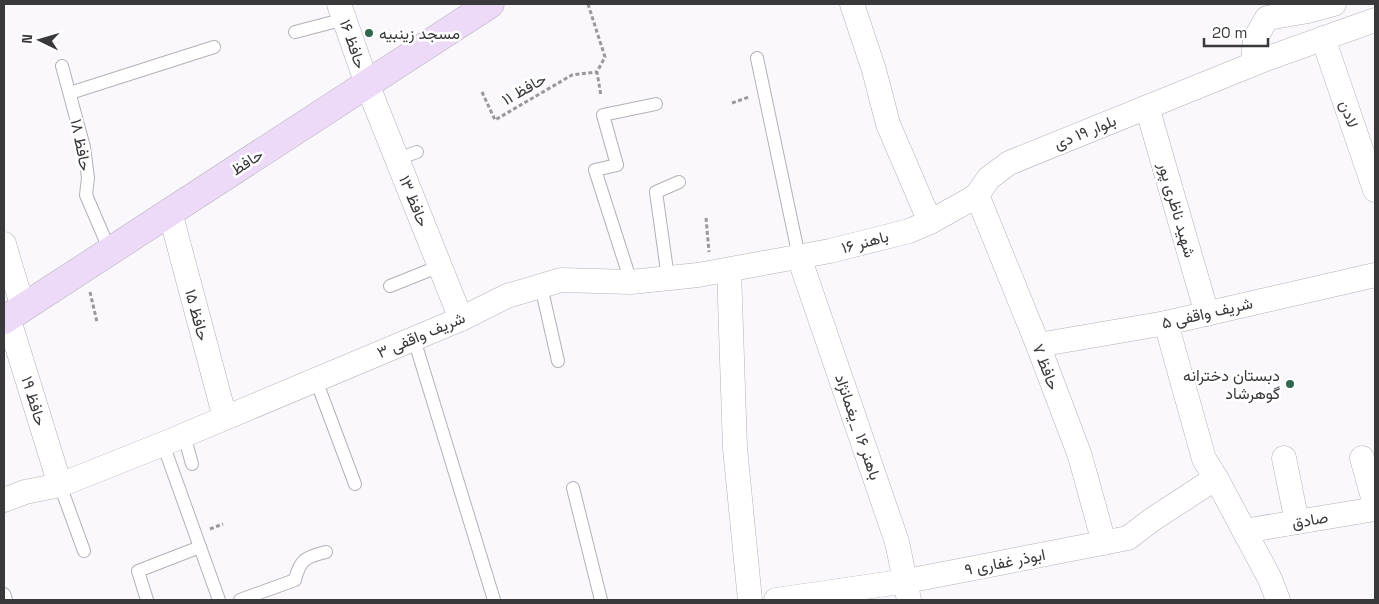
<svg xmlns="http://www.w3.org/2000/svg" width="1379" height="604" font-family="'Space Grotesk',Vazirmatn,sans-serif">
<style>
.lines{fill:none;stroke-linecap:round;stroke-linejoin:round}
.lane-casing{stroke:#b4b1b6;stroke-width:14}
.street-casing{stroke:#b4b1b6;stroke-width:25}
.secondary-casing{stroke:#b4b1b6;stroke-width:29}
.path{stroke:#9a989c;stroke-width:3;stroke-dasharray:4 2.5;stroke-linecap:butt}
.lane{stroke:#fff;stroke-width:12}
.street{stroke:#fff;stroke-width:24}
.secondary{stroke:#ecdaf8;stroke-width:28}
.poi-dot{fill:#31674c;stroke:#fff;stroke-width:2}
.labels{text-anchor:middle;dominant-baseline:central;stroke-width:5;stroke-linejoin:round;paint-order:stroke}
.poi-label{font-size:16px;fill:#39383a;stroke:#fff;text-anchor:start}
.street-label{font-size:16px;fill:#39383a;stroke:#fff}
</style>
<rect width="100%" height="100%" fill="#faf7fd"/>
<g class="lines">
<defs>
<g id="lane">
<polyline points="295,32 345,19"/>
<polyline points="757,58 799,257"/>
<polyline points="62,66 84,147 88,178 86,195 110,251"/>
<polyline points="70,93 214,47"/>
<polyline points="397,159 417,152"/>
<polyline points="668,278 656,192 679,182"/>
<polyline points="631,282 595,170 617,165 603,115 656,104"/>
<polyline points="390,286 440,266"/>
<polyline points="541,286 558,361"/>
<polyline points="414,339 494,600"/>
<polyline points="316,380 355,484"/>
<polyline points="184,435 192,464"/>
<polyline points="163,444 219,600"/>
<polyline points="60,485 84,551"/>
<polyline points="573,488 601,600"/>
<polyline points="4,594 6,600"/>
<polyline points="147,600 138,571 200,547"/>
<path d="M240,600L295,580C300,559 306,557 326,552"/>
</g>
<g id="street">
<polyline points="339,4 367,84 461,319"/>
<polyline points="852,4 874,70 888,124 930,222"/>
<polyline points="1323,38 1375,190"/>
<polyline points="1253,64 1255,39 1267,18 1308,11 1334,4"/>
<polyline points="1147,107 1207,314"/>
<polyline points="977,195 1038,345 1080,456 1104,543"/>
<polyline points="170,212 225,418"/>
<polyline points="4,244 23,308"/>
<polyline points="799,257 897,542 909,600"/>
<polyline points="729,270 735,448 750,600"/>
<polyline points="8,317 60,485"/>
<polyline points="1166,323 1204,459 1216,478 1270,579 1278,600"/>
<polyline points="1038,345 1166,323 1375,275"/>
<polyline points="1284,458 1297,522"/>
<polyline points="1362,458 1375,505"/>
<polyline points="4,500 25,492 60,485 163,444 461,319 507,296 561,280 631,282 698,275 830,251 909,231 930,222 966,202 977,195 989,178 1009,163 1266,59 1375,20"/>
<polyline points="1244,531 1375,509"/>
<polyline points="776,600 907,581 1128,538 1153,519 1216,478"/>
</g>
<polyline id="secondary" points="4,320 490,4"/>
</defs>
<use href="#lane" class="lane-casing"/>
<use href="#street" class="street-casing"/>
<use href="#secondary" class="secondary-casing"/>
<g class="path">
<polyline points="588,4 605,57 597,72 601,96"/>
<polyline points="4,52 5,52"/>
<polyline points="482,92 495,120 572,75 597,72"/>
<polyline points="732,103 749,97"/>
<polyline points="706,218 709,252"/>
<polyline points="90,292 97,322"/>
<polyline points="210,529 223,524"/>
</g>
<use href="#lane" class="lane"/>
<use href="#street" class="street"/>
<use href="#secondary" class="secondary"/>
</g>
<g class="poi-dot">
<circle cx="369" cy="33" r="5"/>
<circle cx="1290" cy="384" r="5"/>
</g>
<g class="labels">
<g class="poi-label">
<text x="379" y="33">مسجد زینبیه</text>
<text x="1280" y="375" text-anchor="end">دبستان دخترانه<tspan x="1280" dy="18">گوهرشاد</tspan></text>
</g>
<g class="street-label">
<text transform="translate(353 44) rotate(71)">حافظ ۱۶</text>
<text transform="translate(524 89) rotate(-30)">حافظ ۱۱</text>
<text transform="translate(1349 114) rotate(71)">لادن</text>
<text transform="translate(1085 132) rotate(-22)">بلوار ۱۹ دی</text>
<text transform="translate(81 145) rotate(79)">حافظ ۱۸</text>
<text transform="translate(247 162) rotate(-33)">حافظ</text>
<text transform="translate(414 201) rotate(68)">حافظ ۱۳</text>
<text transform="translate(1177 210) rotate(74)">شهید ناظری پور</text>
<text transform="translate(865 242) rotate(-15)">باهنر ۱۶</text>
<text transform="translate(1207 313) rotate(-13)">شریف واقفی ۵</text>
<text transform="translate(197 315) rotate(75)">حافظ ۱۵</text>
<text transform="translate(421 335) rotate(-23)">شریف واقفی ۳</text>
<text transform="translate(1046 367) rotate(69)">حافظ ۷</text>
<text transform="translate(34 401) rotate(73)">حافظ ۱۹</text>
<text transform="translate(858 427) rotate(71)">باهنر ۱۶ _یغمانژاد</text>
<text transform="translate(1310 520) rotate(-10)">صادق</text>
<text transform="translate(1005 562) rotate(-11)">ابوذر غفاری ۹</text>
</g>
</g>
<rect width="1379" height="604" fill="none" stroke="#39383a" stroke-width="10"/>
<g transform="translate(40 40) rotate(275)" stroke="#ffffff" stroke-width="4" paint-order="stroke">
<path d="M0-4L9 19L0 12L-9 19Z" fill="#39383a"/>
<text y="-8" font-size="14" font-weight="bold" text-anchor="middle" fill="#39383a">N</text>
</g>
<path d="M1204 38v8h64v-8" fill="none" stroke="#39383a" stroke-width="2.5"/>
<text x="1212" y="38" font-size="15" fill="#39383a" stroke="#ffffff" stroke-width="4" paint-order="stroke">20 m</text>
</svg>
